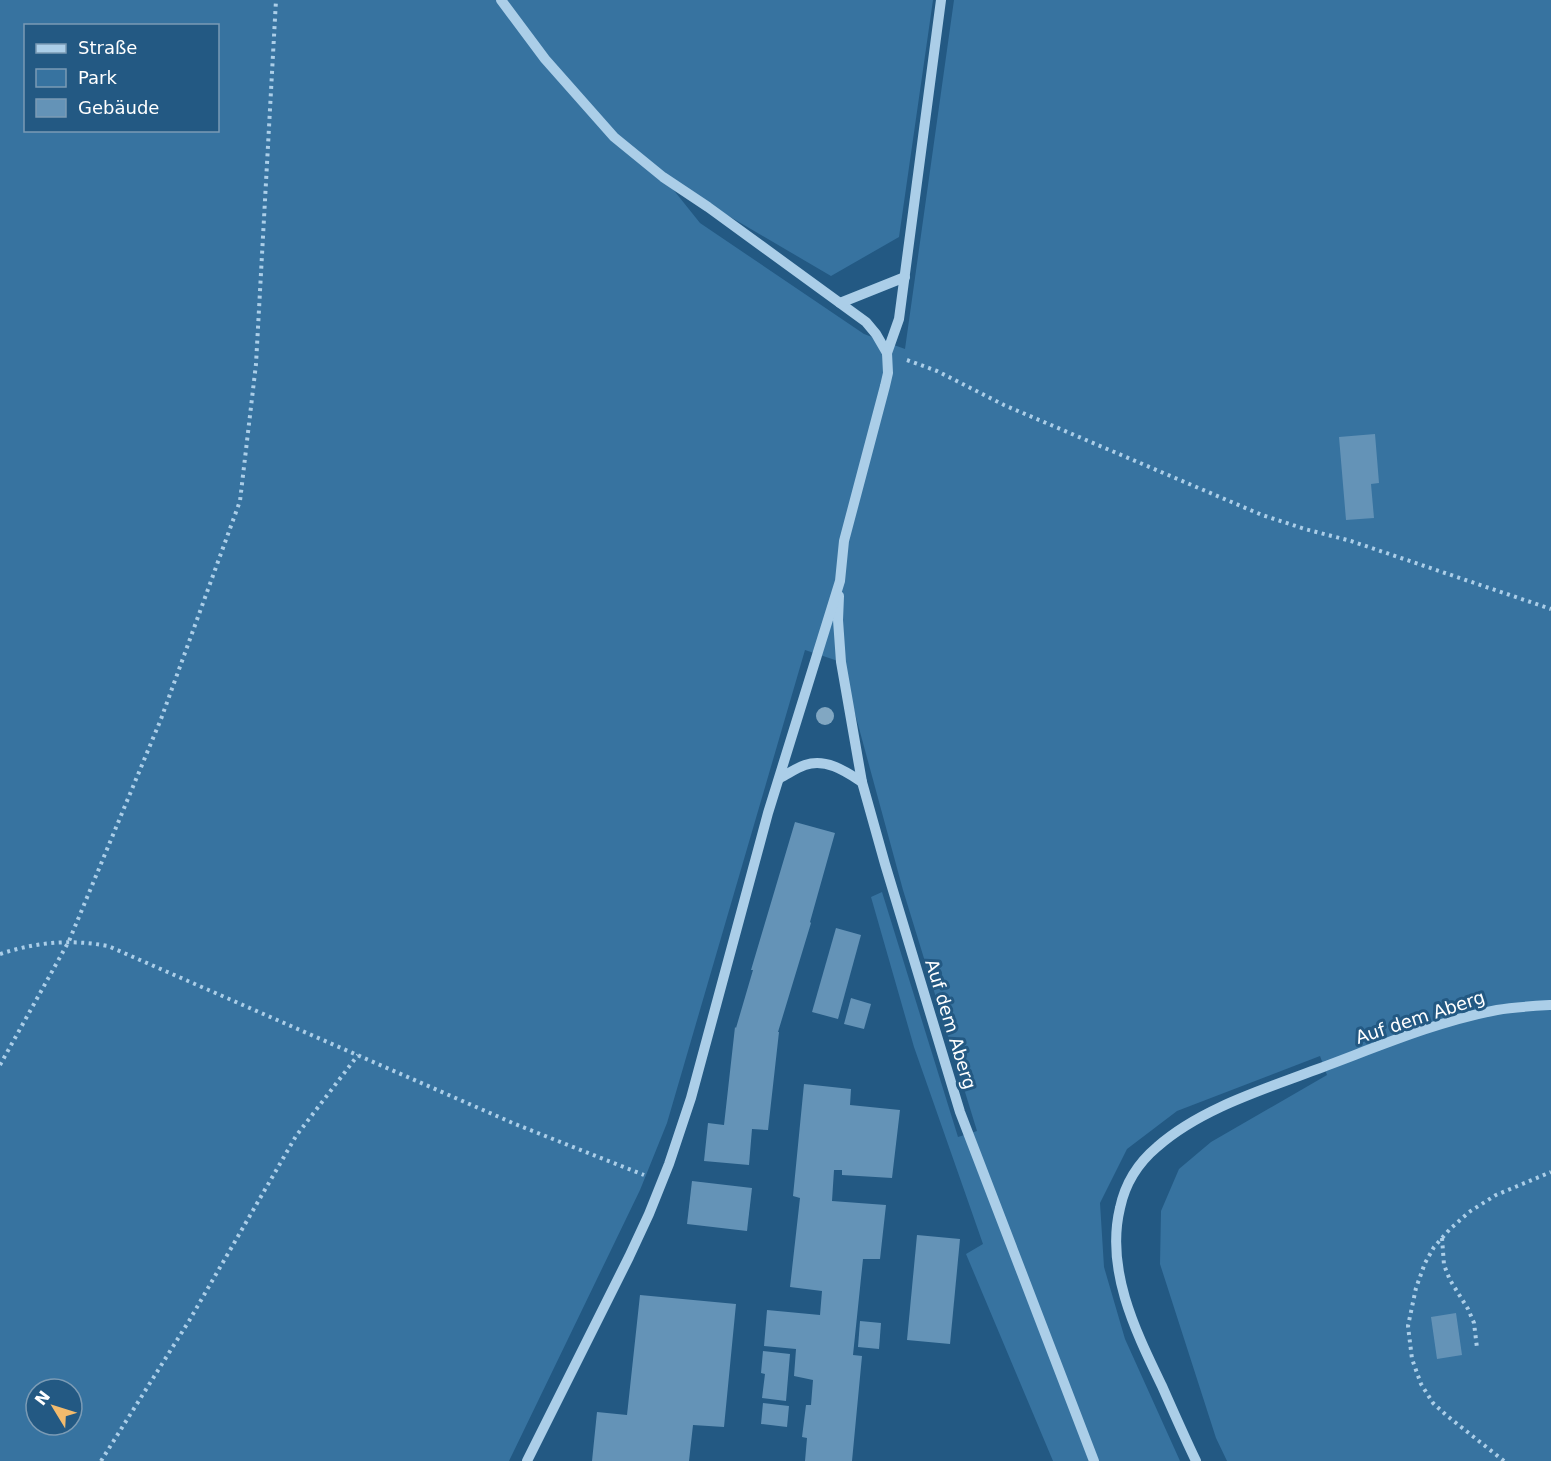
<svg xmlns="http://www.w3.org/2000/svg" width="1551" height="1461" font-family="'DejaVu Sans',sans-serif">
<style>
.green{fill:#3773a0;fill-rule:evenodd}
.building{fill:#6493b7}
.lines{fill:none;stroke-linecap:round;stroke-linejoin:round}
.path{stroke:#abcee8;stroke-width:4;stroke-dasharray:3 4.5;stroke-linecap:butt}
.minor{stroke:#abcee8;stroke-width:10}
.tree{fill:#81a7c2}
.labels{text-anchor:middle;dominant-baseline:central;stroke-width:6;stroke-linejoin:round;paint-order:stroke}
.street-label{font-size:18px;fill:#fff;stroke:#235983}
</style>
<rect width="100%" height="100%" fill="#235983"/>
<path class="green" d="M0,0H933L899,237L831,276L664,178L700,223L864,334L905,349L954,0H1551V1461H1227L1216,1438L1160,1264L1161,1211L1179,1169L1211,1142L1327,1075L1320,1056L1177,1111L1127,1149L1100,1203L1104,1267L1125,1339L1180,1461H1053L966,1254L983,1244L914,1047L871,897L882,892L958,1137L977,1131L903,890L841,662L805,650L667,1123L640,1190L509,1461H0ZM26,26H218V130H26ZM36,1389H72V1425H36Z"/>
<g class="building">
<polygon points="1375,434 1379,483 1371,484 1374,518 1346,520 1339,437"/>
<polygon points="795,822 835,833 810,922 811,923 778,1032 779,1032 768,1130 752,1129 749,1165 704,1161 708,1123 724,1125 735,1027 736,1028 753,970 751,970"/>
<polygon points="836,928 861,935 838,1019 812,1012"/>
<polygon points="851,998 871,1004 864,1029 844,1024"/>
<polygon points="804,1084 851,1089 850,1105 900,1110 892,1178 842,1175 842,1170 834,1170 832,1201 886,1205 880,1259 863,1259 853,1355 862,1356 852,1461 805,1461 807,1438 802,1437 806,1405 811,1405 813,1380 794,1376 796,1349 764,1346 767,1310 820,1315 822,1291 790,1287 800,1198 793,1196"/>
<polygon points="692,1181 752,1188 747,1231 687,1224"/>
<polygon points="917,1235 960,1239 950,1344 907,1340"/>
<polygon points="640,1295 736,1304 724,1427 693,1425 689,1461 592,1461 597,1412 627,1415"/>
<polygon points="1456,1313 1462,1355 1437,1359 1431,1317"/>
<polygon points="860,1321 881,1323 879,1349 858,1347"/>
<polygon points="763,1351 790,1354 786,1401 762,1398 765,1374 761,1373"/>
<polygon points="763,1403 789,1406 787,1427 761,1424"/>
</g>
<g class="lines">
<g class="path">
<polyline points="907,360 937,371 1004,405 1262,515 1305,529 1351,541 1551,609"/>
<path d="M0,954C37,942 70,939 108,946L515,1124L644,1175"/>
<polyline points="0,1065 69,941 161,719 240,501 256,364 276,0"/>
<polyline points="1442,1238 1444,1265 1450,1280 1468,1309 1474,1323 1477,1348"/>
<polyline points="101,1461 189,1321 296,1136 358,1055"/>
<polyline points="1504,1461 1446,1415 1433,1403 1421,1384 1412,1359 1408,1326 1416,1288 1425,1263 1434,1247 1450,1229 1469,1212 1496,1195 1551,1172"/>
</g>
<g class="minor">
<polyline points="501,0 545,59 614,137 663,177 708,207 866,322 876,334 887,353"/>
<polyline points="840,303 905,277"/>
<polyline points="839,596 838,620 841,662 862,782 885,864 960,1112 1094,1461"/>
<path d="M780,778C788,774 796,768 805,765C826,758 845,771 862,782"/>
<polyline points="527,1461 629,1257 649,1214 669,1164 691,1098 768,813 840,581 844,541 885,386 888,373 887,353 899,319 941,0"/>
<path d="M1196,1461C1184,1436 1173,1411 1162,1386C1136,1332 1105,1270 1120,1208C1125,1184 1138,1163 1157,1147C1200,1109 1262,1090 1315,1070C1375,1048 1434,1022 1497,1010C1514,1007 1533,1006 1551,1005"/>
</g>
</g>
<circle class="tree" cx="825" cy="716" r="9"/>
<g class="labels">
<g class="street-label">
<text transform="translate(1420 1017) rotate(-18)">Auf dem Aberg</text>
<text transform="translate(951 1024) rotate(73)">Auf dem Aberg</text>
</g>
</g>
<rect x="24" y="24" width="195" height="108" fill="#235983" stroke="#7b9bb5" stroke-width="1.5"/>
<rect x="36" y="44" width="30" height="9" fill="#abcee8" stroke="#7b9bb5" stroke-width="1.5"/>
<text x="78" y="54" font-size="18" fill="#ffffff">Straße</text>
<rect x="36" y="69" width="30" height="18" fill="#3773a0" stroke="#7b9bb5" stroke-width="1.5"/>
<text x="78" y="84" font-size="18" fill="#ffffff">Park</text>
<rect x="36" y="99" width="30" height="18" fill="#6493b7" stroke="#7b9bb5" stroke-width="1.5"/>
<text x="78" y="114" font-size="18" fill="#ffffff">Gebäude</text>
<g transform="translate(54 1407) rotate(308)"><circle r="28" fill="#235983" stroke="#7b9bb5" stroke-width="1.5"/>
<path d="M0-4.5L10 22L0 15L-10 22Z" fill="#f3bb6d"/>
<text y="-9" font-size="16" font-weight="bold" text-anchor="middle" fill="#ffffff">N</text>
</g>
</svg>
